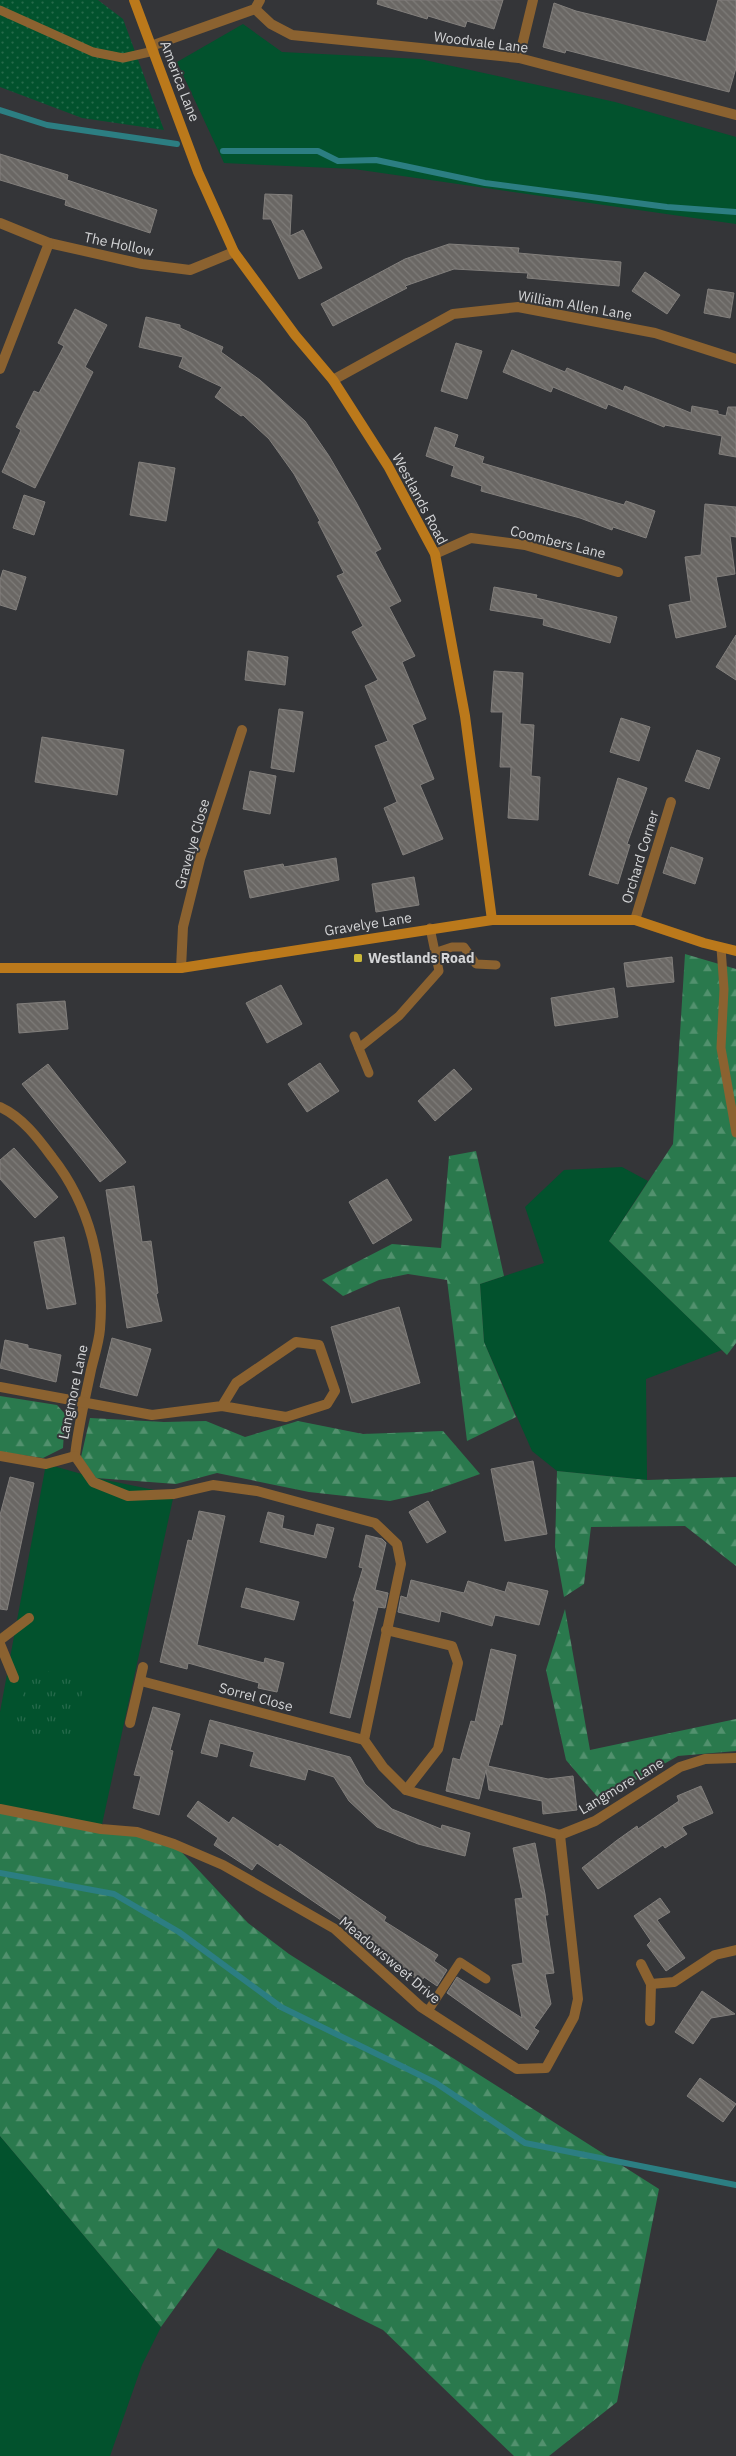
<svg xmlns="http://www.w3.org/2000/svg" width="736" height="2456" font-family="'IBM Plex Sans',sans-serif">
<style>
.grass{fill:#02522d}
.forest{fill:url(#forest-firs)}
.park{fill:url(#park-tufts)}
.garden{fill:url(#garden-dots)}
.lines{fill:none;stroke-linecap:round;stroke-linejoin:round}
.stream{stroke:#2c7e82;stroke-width:6}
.building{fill:url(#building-back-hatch);stroke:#827f7c}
.lane{stroke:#8b6230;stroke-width:9}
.street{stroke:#8b6230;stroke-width:10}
.secondary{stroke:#bb791b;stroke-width:10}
.poi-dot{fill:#ccb938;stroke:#343538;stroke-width:2}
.labels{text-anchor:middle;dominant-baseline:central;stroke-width:4;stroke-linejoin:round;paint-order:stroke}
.street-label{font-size:14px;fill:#d4d5d7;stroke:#343538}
.poi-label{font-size:14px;font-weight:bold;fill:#d4d5d7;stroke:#343538;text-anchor:start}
</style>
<defs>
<pattern id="forest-firs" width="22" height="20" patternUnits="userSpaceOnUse" patternTransform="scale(1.25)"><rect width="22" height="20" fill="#2a794d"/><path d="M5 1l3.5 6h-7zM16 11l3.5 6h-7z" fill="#52916e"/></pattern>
<pattern id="park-tufts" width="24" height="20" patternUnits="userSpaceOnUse" patternTransform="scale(1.25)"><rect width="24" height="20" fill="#02522d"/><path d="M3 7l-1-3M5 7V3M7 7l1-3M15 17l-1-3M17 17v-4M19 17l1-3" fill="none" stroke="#266a4b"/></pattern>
<pattern id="garden-dots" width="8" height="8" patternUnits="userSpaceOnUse" patternTransform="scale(1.25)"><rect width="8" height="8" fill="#02522d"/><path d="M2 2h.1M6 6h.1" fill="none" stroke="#266a4b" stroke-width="1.8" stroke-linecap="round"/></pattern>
<pattern id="building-back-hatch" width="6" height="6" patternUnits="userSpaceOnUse" patternTransform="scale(1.25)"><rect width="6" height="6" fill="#6a6764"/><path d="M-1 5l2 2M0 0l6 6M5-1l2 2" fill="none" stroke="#7e7c79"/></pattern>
</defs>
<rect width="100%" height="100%" fill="#343538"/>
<g class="grass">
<polygon points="243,24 282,52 420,59 615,102 736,137 736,224 354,169 224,163 177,62"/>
<polygon points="622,1167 648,1181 609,1241 722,1350 646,1379 647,1480 557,1471 532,1451 484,1342 480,1284 544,1263 525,1207 564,1170"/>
<polygon points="46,1464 96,1478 174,1494 101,1829 0,1809 0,1712"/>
<polygon points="0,2136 161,2327 142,2365 110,2456 0,2456"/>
</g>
<g class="forest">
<polygon points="685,954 736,969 736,1343 727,1355 609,1241 673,1144"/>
<polygon points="476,1151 504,1276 480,1284 484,1342 516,1417 467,1441 447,1280 408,1274 379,1280 343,1296 322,1280 392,1244 441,1248 449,1156"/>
<polygon points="0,1396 57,1405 65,1414 63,1448 43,1458 0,1452"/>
<polygon points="90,1418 164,1422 206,1421 245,1437 298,1421 363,1434 443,1431 480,1474 430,1492 390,1501 309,1492 217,1473 176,1484 96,1478 81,1457"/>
<polygon points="557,1471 647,1480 736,1477 736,1566 685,1526 591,1527 584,1584 564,1597 555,1547"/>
<polygon points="565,1609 590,1750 736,1719 736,1751 678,1756 600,1800 566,1760 546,1670"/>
<polygon points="0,1809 174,1844 248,1923 289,1954 659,2189 617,2402 549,2456 514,2456 383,2330 218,2248 161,2327 0,2136"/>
</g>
<polygon class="park" points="30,1667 85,1680 70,1745 13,1732"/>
<polygon class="garden" points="0,0 98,0 123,19 164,130 82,118 0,87"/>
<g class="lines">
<g class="stream">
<polyline points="0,110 47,125 177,144"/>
<polyline points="223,151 318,151 338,161 376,160 485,183 667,207 736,212"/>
<polyline points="0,1873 114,1894 179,1932 281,2007 436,2083 525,2143 736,2185"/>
</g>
</g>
<g class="building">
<polygon points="378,0 503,0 494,29 467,21 465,27 428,16 427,19 377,4"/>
<polygon points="718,0 736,0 736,68 729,92 593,57 566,50 565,53 543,47 554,3 576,11 706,42"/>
<polygon points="0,154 68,175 67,180 157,210 150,233 65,205 66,200 0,180"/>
<polygon points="265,194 292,195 290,236 303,230 322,268 299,279 271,219 263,219"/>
<polygon points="449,244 519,248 518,253 621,262 619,286 527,278 528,273 454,269 405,286 407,288 333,326 321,304 405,259"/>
<polygon points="645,272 680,295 667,314 632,291"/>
<polygon points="708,289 734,293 730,318 704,313"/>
<polygon points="75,309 107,325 85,367 93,372 35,488 2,472 21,430 16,427 34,391 39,393 64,346 58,343"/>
<polygon points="146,317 180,325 180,328 223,347 221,352 260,380 305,421 329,456 356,502 381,549 375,552 401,601 389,607 415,656 402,662 426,719 412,725 434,779 420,785 443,839 403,855 384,808 397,802 375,746 388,741 365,686 378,680 352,632 363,626 337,576 344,573 318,522 320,521 294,474 269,439 243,415 241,416 215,397 222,387 179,367 183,357 139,347"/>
<polygon points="456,343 482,351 467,399 441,391"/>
<polygon points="512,350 565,372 567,368 623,391 625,386 691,413 692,406 718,411 718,414 726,416 728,407 736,407 736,457 719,454 722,436 665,425 664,427 608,404 606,409 553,387 551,392 503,372"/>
<polygon points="435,427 458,435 454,447 484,457 482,463 624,505 626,501 655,511 646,538 613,527 612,530 580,518 481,491 482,486 451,476 454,466 426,456"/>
<polygon points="139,462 175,468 166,521 130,515"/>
<polygon points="24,495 45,502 34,535 13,528"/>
<polygon points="705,504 736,507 736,537 730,536 735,574 716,577 726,627 676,638 669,605 691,601 685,557 701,555"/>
<polygon points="3,570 26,577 16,610 0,605 0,580"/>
<polygon points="494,587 537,595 536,598 617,617 610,643 543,625 544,619 490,610"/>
<polygon points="736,635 736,680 716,667"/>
<polygon points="248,651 288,657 285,685 245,680"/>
<polygon points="494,671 523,673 520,724 534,725 531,776 540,777 538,820 508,818 511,767 500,767 503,712 491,712"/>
<polygon points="279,709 303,712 294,772 271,768"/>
<polygon points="621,718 650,727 639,761 610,752"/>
<polygon points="42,737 124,750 117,795 35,782"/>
<polygon points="697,750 720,758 709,789 685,781"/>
<polygon points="250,771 276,776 270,814 243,809"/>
<polygon points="618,778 647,788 627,844 630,845 618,884 589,875"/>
<polygon points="671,847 703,858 695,884 663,873"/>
<polygon points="336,858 339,880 250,898 244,871 283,864 284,867"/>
<polygon points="414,877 419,905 376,912 372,884"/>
<polygon points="672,957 674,982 627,987 624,963"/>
<polygon points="281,985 302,1024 267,1043 246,1003"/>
<polygon points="614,988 618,1017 555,1026 551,998"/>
<polygon points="65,1001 68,1029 19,1033 17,1004"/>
<polygon points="320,1063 339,1091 307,1112 288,1084"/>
<polygon points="48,1064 126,1162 100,1182 22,1084"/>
<polygon points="454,1069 472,1089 435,1121 418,1101"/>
<polygon points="14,1148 58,1197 35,1218 0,1179 0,1160"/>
<polygon points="387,1179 412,1220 373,1244 349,1202"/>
<polygon points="134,1186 142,1242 151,1241 158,1293 156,1294 162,1321 127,1328 106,1190"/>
<polygon points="64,1237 76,1304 47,1309 34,1242"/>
<polygon points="399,1307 420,1383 352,1403 331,1327"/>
<polygon points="112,1338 151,1349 137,1396 100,1387"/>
<polygon points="5,1340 28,1345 28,1348 61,1355 56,1382 0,1368"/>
<polygon points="533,1461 547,1534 505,1541 491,1469"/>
<polygon points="10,1477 34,1483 7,1610 0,1609 0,1515"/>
<polygon points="428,1501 446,1532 427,1543 409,1512"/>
<polygon points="199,1511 225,1516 197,1645 264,1663 265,1658 284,1663 277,1692 258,1688 259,1683 188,1663 187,1669 160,1662 188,1540 192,1541"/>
<polygon points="268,1512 284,1516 282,1528 314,1536 317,1524 334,1528 326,1558 260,1542"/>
<polygon points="366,1535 382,1539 386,1543 375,1590 388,1593 385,1608 378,1607 350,1718 330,1713 355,1601 353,1601 363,1568 359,1567"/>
<polygon points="411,1580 464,1593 468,1581 505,1592 508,1582 548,1591 539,1625 495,1615 492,1626 441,1611 439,1622 398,1612 401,1596 407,1598"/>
<polygon points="246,1588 299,1602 294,1620 241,1607"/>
<polygon points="491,1649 516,1655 502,1725 500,1724 488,1766 548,1779 573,1776 577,1810 543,1814 542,1801 489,1790 486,1770 479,1799 446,1791 453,1758 460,1760 471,1721 475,1722"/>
<polygon points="153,1707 180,1714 170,1750 173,1751 159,1815 133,1808 141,1776 134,1775"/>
<polygon points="210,1720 350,1757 365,1784 392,1809 441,1829 442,1825 470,1833 465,1856 418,1844 377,1827 349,1801 334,1777 308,1769 305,1780 250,1766 254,1752 220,1743 217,1757 201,1753"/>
<polygon points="701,1786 713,1813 682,1827 687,1834 665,1848 663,1845 598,1889 582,1868 616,1841 637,1826 638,1829 679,1801 677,1796"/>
<polygon points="198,1801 229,1823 233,1817 278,1847 280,1844 386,1917 384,1921 438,1955 434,1961 447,1970 437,1986 424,1977 421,1982 406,1972 407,1970 377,1949 379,1946 257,1863 252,1870 214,1845 218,1838 187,1816"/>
<polygon points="535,1843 545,1894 548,1915 545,1915 554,1973 545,1974 551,2004 534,2028 539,2031 527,2050 447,1993 457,1977 522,2018 512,1965 523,1963 515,1899 523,1898 513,1848"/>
<polygon points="660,1898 670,1912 657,1920 685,1958 666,1971 647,1945 651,1941 634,1916"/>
<polygon points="702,1991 735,2014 711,2018 693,2044 675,2032"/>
<polygon points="700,2078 736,2104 723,2122 687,2096"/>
</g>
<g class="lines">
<g class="lane">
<polyline points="0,10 93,52 123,58 154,51"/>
<polyline points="721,948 724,989 721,1048 736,1133"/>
<polyline points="434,953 452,947 464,947 476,964 496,965"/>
<polyline points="354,1036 369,1073"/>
<polyline points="359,1048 399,1016 439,971 430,928"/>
<polyline points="428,2011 460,1962 486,1979"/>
</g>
<g class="street">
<polyline points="255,9 271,24 292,35 519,58 736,115"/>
<polyline points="151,46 255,9 260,0"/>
<polyline points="519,58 533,0"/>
<polyline points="0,223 49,243 142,264 190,270 234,252"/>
<polyline points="0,369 49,243"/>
<polyline points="333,380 453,314 518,307 655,333 736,359"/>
<polyline points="435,554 471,538 525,545 618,572"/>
<polyline points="635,920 671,802"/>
<polyline points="181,968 183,927 200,859 242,730"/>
<path d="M0,1107C22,1117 38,1138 52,1157C90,1205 105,1267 100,1329C99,1342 94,1357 91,1370C85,1399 78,1427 75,1456L93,1482L128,1496L174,1494L213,1485L257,1491L375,1523L397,1544L401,1564L364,1740L383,1767L406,1790L560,1835L595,1821L680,1767L705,1759L736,1758"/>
<polyline points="0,1387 152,1415 222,1406 236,1383 296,1342 319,1345 335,1391 327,1404 286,1417 222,1406"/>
<polyline points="0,1456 46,1464 75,1456"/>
<polyline points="386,1630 452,1646 458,1663 438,1749 406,1790"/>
<polyline points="0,1640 29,1618"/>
<polyline points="0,1644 14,1678"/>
<polyline points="141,1681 364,1740"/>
<polyline points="130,1723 143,1667"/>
<polyline points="0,1809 101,1829 137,1832 174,1844 223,1865 335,1929 421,2007 517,2069 546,2068 574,2017 578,1999 560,1835"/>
<polyline points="641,1964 651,1984 650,2021"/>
<polyline points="651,1984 674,1982 715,1955 736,1950"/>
</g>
<g class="secondary">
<polyline points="134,0 198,172 234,252 295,335 333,380 388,466 435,554 465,716 492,920"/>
<polyline points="0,968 181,968 492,920 635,920 704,943 736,951"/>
</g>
</g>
<rect class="poi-dot" x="353" y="953" width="10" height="10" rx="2.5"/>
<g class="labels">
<g class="street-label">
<text transform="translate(481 42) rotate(7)">Woodvale Lane</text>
<text transform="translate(180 81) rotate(69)">America Lane</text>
<text transform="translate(119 244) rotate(12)">The Hollow</text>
<text transform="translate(575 305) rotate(10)">William Allen Lane</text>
<text transform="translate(420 499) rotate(62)">Westlands Road</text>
<text transform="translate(558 542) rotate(14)">Coombers Lane</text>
<text transform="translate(192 844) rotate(-74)">Gravelye Close</text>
<text transform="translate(640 857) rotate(-73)">Orchard Corner</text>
<text transform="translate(368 924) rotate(-9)">Gravelye Lane</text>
<text transform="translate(73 1392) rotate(-78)">Langmore Lane</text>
<text transform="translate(256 1697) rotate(15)">Sorrel Close</text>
<text transform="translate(621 1786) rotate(-31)">Langmore Lane</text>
<text transform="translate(390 1960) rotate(40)">Meadowsweet Drive</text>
</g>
<g class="poi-label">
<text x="368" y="958">Westlands Road</text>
</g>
</g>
</svg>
